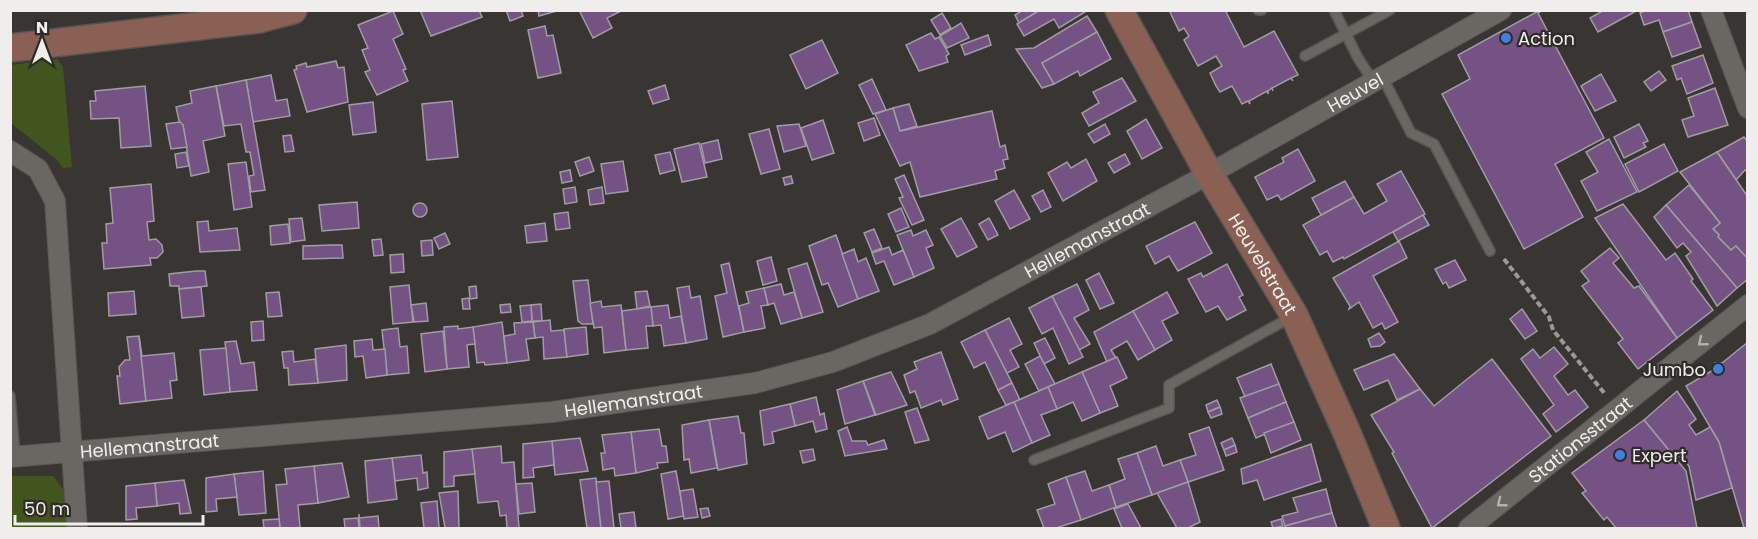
<svg xmlns="http://www.w3.org/2000/svg" width="1758" height="539" font-family="Poppins,sans-serif">
<style>
.green{fill:#43551e}
.building{fill:#745284;stroke:#a09da2;stroke-width:1.5}
.lines{fill:none;stroke-linecap:round;stroke-linejoin:round}
.lane-casing{stroke:#565351;stroke-width:12}
.street-casing{stroke:#565351;stroke-width:22}
.secondary-casing{stroke:#565351;stroke-width:30}
.path{stroke:#9b9895;stroke-width:4;stroke-dasharray:6 3;stroke-linecap:butt}
.lane{stroke:#6a6662;stroke-width:9}
.street{stroke:#6a6662;stroke-width:20}
.secondary{stroke:#8b6054;stroke-width:27}
.oneway{stroke:#b4b1ae}
.shop-dot{fill:#3f7fe0;stroke:#2f2b28;stroke-width:2}
.labels{text-anchor:middle;dominant-baseline:central;stroke-width:4.5;stroke-linejoin:round;paint-order:stroke}
.poi-label{font-size:18px;fill:#f0eeec;stroke:#2f2b28;text-anchor:start}
.street-label{font-size:18px;fill:#f0eeec;stroke:#2f2b28}
</style>
<rect width="100%" height="100%" fill="#393532"/>
<g class="green">
<polygon points="57,59 63,67 72,167 63,168 56,159 11,123 11,65"/>
<polygon points="10,476 53,476 69,497 70,528 11,528"/>
</g>
<g class="building">
<polygon points="420,10 479,10 482,17 431,36"/>
<polygon points="506,10 521,10 523,16 510,21"/>
<polygon points="538,10 560,10 539,16"/>
<polygon points="579,10 623,10 607,18 612,28 593,38"/>
<polygon points="1023,10 1040,10 1019,23 1015,15"/>
<polygon points="1040,10 1084,10 1085,12 1059,28 1054,19 1024,36 1017,24"/>
<polygon points="1169,10 1225,10 1244,47 1274,31 1298,75 1291,78 1293,81 1291,78 1272,88 1273,91 1272,88 1268,91 1268,94 1267,91 1249,101 1250,104 1248,101 1242,104 1232,86 1220,92 1216,86 1210,73 1222,66 1216,56 1198,66 1184,40 1189,36 1184,28 1179,31"/>
<polygon points="1540,10 1543,10 1538,13 1604,138 1555,164 1583,217 1524,249 1442,94 1470,79 1458,55"/>
<polygon points="1604,10 1638,10 1598,32 1590,18"/>
<polygon points="1647,10 1688,10 1692,22 1663,32 1659,20 1644,25 1640,13"/>
<polygon points="393,11 403,34 393,39 406,69 403,70 408,81 377,95 365,72 370,70 362,50 368,48 358,25"/>
<polygon points="942,13 951,28 940,35 931,20"/>
<polygon points="1087,16 1097,32 1042,63 1054,84 1042,88 1016,49 1034,48"/>
<polygon points="1692,22 1701,47 1672,57 1663,32"/>
<polygon points="961,23 969,38 947,48 940,36"/>
<polygon points="545,26 547,36 553,35 561,73 538,78 528,30"/>
<polygon points="1097,32 1111,59 1080,76 1078,71 1054,84 1042,63"/>
<polygon points="931,33 935,39 939,37 949,54 946,56 948,62 919,71 906,45"/>
<polygon points="988,35 991,45 965,55 961,45"/>
<polygon points="822,40 838,73 806,89 790,55"/>
<polygon points="1703,55 1713,83 1687,94 1681,78 1677,80 1672,66"/>
<polygon points="336,61 338,68 344,67 348,102 307,112 294,70 297,69 296,66 306,63 307,67"/>
<polygon points="1659,71 1666,80 1651,91 1644,82"/>
<polygon points="1601,74 1616,101 1595,111 1581,86"/>
<polygon points="271,75 276,101 287,99 290,116 253,122 246,80"/>
<polygon points="1122,78 1136,101 1089,126 1082,113 1099,103 1093,92"/>
<polygon points="872,79 886,110 873,114 859,85"/>
<polygon points="246,80 265,190 251,192 249,176 254,175 250,152 246,152 241,124 224,126 216,86"/>
<polygon points="665,85 669,99 653,104 648,91"/>
<polygon points="145,86 151,146 121,148 119,118 91,119 90,101 96,101 95,91"/>
<polygon points="216,86 225,136 203,141 209,172 191,176 183,125 180,125 176,107 192,103 190,91"/>
<polygon points="1715,88 1728,125 1688,137 1682,120 1694,116 1688,98"/>
<polygon points="452,101 458,157 427,160 422,104"/>
<polygon points="373,102 376,132 353,135 349,105"/>
<polygon points="909,104 917,126 900,131 893,108"/>
<polygon points="893,108 900,131 992,111 1000,147 1005,145 1008,159 1003,160 1005,168 995,171 997,179 920,197 910,162 900,166 875,114"/>
<polygon points="874,118 880,135 864,141 858,123"/>
<polygon points="1146,119 1162,148 1142,159 1127,131"/>
<polygon points="823,120 834,153 812,160 801,128"/>
<polygon points="180,122 183,125 187,147 171,149 166,124"/>
<polygon points="799,124 806,146 784,152 777,126"/>
<polygon points="1105,124 1110,134 1094,143 1088,134"/>
<polygon points="1639,124 1648,141 1643,143 1646,147 1624,158 1614,137"/>
<polygon points="769,129 780,169 761,174 749,134"/>
<polygon points="291,135 294,151 285,152 283,136"/>
<polygon points="1744,137 1748,142 1748,172 1745,170 1736,180 1717,152"/>
<polygon points="1609,139 1637,192 1597,211 1581,181 1598,172 1586,152"/>
<polygon points="718,140 722,159 705,163 701,144"/>
<polygon points="699,143 707,177 682,182 674,149"/>
<polygon points="1664,144 1678,171 1639,192 1625,164"/>
<polygon points="1298,149 1315,181 1281,200 1278,195 1267,200 1255,177 1284,162 1282,158"/>
<polygon points="186,152 189,166 177,168 175,154"/>
<polygon points="670,152 675,170 660,174 655,155"/>
<polygon points="1717,152 1748,197 1748,259 1736,246 1731,250 1718,237 1719,235 1713,229 1720,223 1680,172"/>
<polygon points="1125,154 1130,164 1114,173 1108,163"/>
<polygon points="589,157 594,171 580,176 575,162"/>
<polygon points="1086,159 1097,181 1063,201 1048,173 1067,162 1071,168"/>
<polygon points="623,161 628,191 606,194 601,164"/>
<polygon points="246,162 252,207 234,210 228,164"/>
<polygon points="570,170 572,181 562,183 560,172"/>
<polygon points="1401,171 1425,214 1344,259 1343,257 1333,262 1327,251 1320,255 1303,225 1354,197 1364,214 1387,201 1377,184"/>
<polygon points="904,175 924,220 912,225 899,198 903,197 895,179"/>
<polygon points="791,176 793,183 785,185 783,178"/>
<polygon points="1345,181 1354,197 1321,215 1312,198"/>
<polygon points="151,184 154,221 147,222 149,240 156,239 162,245 163,252 157,258 150,258 151,265 104,269 102,243 107,243 106,224 113,223 110,188"/>
<polygon points="1689,185 1720,223 1713,229 1719,235 1718,237 1731,250 1736,246 1748,259 1748,279 1737,288 1666,205"/>
<polygon points="575,187 577,202 565,204 563,189"/>
<polygon points="602,187 604,203 590,205 588,190"/>
<polygon points="1014,190 1030,219 1010,229 995,201"/>
<polygon points="1043,190 1051,207 1041,212 1032,196"/>
<polygon points="357,202 359,228 322,231 319,205"/>
<circle cx="420" cy="210" r="7"/>
<polygon points="1623,204 1666,260 1675,253 1693,279 1691,281 1713,310 1677,338 1595,218"/>
<polygon points="1666,205 1737,288 1717,306 1686,256 1691,252 1683,243 1677,248 1654,217"/>
<polygon points="901,208 909,227 896,232 888,214"/>
<polygon points="568,212 570,228 556,230 554,214"/>
<polygon points="1423,215 1429,225 1398,241 1393,232"/>
<polygon points="302,218 305,240 291,242 289,219"/>
<polygon points="961,218 977,247 957,257 941,229"/>
<polygon points="989,218 998,235 988,240 979,224"/>
<polygon points="208,221 209,231 237,228 240,250 200,252 197,222"/>
<polygon points="1195,222 1212,253 1178,271 1169,256 1155,264 1146,246"/>
<polygon points="545,223 547,241 527,243 525,226"/>
<polygon points="288,224 290,243 271,245 270,226"/>
<polygon points="874,229 882,248 872,252 864,233"/>
<polygon points="911,230 913,236 926,230 933,245 926,248 934,268 914,277 897,235"/>
<polygon points="445,233 450,244 439,249 434,238"/>
<polygon points="836,235 858,299 838,307 828,283 822,285 809,246"/>
<polygon points="381,239 383,255 374,256 372,240"/>
<polygon points="432,240 433,255 422,256 421,241"/>
<polygon points="1399,241 1407,258 1373,276 1398,322 1385,329 1382,323 1373,328 1359,302 1349,309 1350,306 1333,278"/>
<polygon points="332,245 342,245 343,258 303,259 303,246"/>
<polygon points="889,247 892,255 903,250 914,277 894,285 884,261 876,264 872,253"/>
<polygon points="1610,248 1619,258 1613,263 1634,288 1639,286 1677,338 1638,369 1618,343 1623,339 1582,286 1589,281 1581,271"/>
<polygon points="854,249 858,262 866,258 879,291 858,299 842,254"/>
<polygon points="403,254 404,272 391,273 390,255"/>
<polygon points="771,257 777,281 763,285 757,261"/>
<polygon points="1455,260 1466,280 1449,288 1446,282 1443,284 1435,269"/>
<polygon points="729,263 744,332 723,337 715,296 727,293 721,265"/>
<polygon points="807,263 823,312 802,318 788,269"/>
<polygon points="1227,264 1243,295 1239,297 1246,310 1227,320 1218,306 1206,312 1188,279 1201,273 1203,277"/>
<polygon points="196,271 205,271 207,286 179,289 179,286 170,286 169,274"/>
<polygon points="1099,273 1114,303 1100,309 1086,280"/>
<polygon points="588,280 593,324 582,324 578,321 573,281"/>
<polygon points="781,284 784,295 794,292 802,318 781,324 774,303 768,305 764,288"/>
<polygon points="1077,284 1089,310 1074,318 1090,344 1079,350 1052,296"/>
<polygon points="409,285 413,322 393,324 390,287"/>
<polygon points="476,286 477,298 470,299 469,287"/>
<polygon points="689,286 691,298 700,296 707,339 686,343 677,288"/>
<polygon points="201,287 204,316 182,318 179,289"/>
<polygon points="764,288 768,305 761,306 765,328 744,332 739,306 749,303 746,292"/>
<polygon points="134,291 136,314 109,316 108,293"/>
<polygon points="647,291 650,306 637,309 635,292"/>
<polygon points="279,292 282,316 268,317 266,293"/>
<polygon points="1167,292 1178,313 1162,321 1172,340 1155,350 1133,311"/>
<polygon points="1052,296 1083,357 1069,364 1053,328 1042,334 1029,308"/>
<polygon points="469,298 470,309 463,309 462,299"/>
<polygon points="601,301 602,307 621,305 626,350 604,353 602,327 594,328 590,303"/>
<polygon points="426,303 428,321 414,322 411,305"/>
<polygon points="510,304 511,312 501,313 500,305"/>
<polygon points="541,304 542,321 532,321 531,305"/>
<polygon points="531,305 532,321 522,322 520,306"/>
<polygon points="668,305 670,318 681,316 686,343 664,346 661,325 653,326 651,307"/>
<polygon points="651,307 653,326 646,326 648,348 626,350 622,311"/>
<polygon points="1522,309 1537,331 1525,339 1510,319"/>
<polygon points="1133,311 1155,350 1138,360 1127,341 1111,350 1116,358 1107,362 1094,332"/>
<polygon points="1009,318 1022,344 1010,350 1019,367 1007,373 985,330"/>
<polygon points="550,320 551,331 564,330 567,357 544,359 543,337 535,338 533,322"/>
<polygon points="263,321 264,340 252,341 251,322"/>
<polygon points="502,322 507,363 485,365 484,362 477,363 473,327"/>
<polygon points="533,322 535,338 526,339 529,360 507,363 504,336 515,334 514,323"/>
<polygon points="458,326 458,329 473,327 475,344 467,345 469,367 447,369 444,327"/>
<polygon points="586,327 588,354 567,357 564,329"/>
<polygon points="398,328 400,347 407,346 409,373 387,375 382,330"/>
<polygon points="985,330 1012,383 998,390 985,362 974,368 961,342"/>
<polygon points="443,331 447,369 425,372 421,334"/>
<polygon points="1379,333 1385,342 1380,346 1371,347 1368,339"/>
<polygon points="139,336 146,401 120,404 117,376 120,376 119,367 125,360 130,360 127,337"/>
<polygon points="139,336 142,356 174,353 177,380 170,381 172,398 146,401"/>
<polygon points="1045,338 1055,358 1044,364 1034,343"/>
<polygon points="372,339 373,350 385,349 387,375 366,378 363,356 355,357 354,341"/>
<polygon points="236,341 241,364 254,362 257,390 230,392 225,342"/>
<polygon points="1748,342 1748,528 1744,528 1719,442 1686,386 1715,369 1715,363 1722,363"/>
<polygon points="346,345 347,380 318,383 315,349"/>
<polygon points="1554,347 1568,364 1554,376 1568,395 1575,390 1588,407 1556,432 1543,414 1554,405 1521,359 1533,349 1540,358"/>
<polygon points="226,348 230,392 204,395 200,350"/>
<polygon points="293,351 294,362 315,359 318,383 289,385 288,368 284,368 282,352"/>
<polygon points="941,352 958,399 943,405 941,400 921,408 915,391 910,393 904,375 917,369 914,362"/>
<polygon points="1394,354 1420,389 1397,400 1388,380 1364,390 1354,370"/>
<polygon points="1040,356 1055,384 1039,391 1025,364"/>
<polygon points="1117,357 1127,378 1110,386 1118,406 1100,413 1082,372"/>
<polygon points="1492,359 1551,436 1432,528 1392,453 1394,452 1371,415 1420,389 1434,406"/>
<polygon points="1271,364 1279,384 1245,397 1237,378"/>
<polygon points="891,372 907,405 876,415 863,381"/>
<polygon points="1082,372 1100,413 1082,421 1073,402 1057,409 1048,387"/>
<polygon points="863,381 875,415 845,424 837,390"/>
<polygon points="1012,383 1020,400 1006,405 998,390"/>
<polygon points="1279,384 1286,402 1248,418 1240,398"/>
<polygon points="1048,387 1057,409 1041,415 1050,435 1032,443 1014,402"/>
<polygon points="1677,391 1696,419 1689,425 1696,435 1710,427 1719,442 1732,488 1696,500 1689,466 1681,455 1676,459 1644,420"/>
<polygon points="816,397 820,415 824,413 827,429 816,432 813,421 795,426 790,404"/>
<polygon points="1217,400 1220,407 1208,412 1206,405"/>
<polygon points="1014,402 1032,443 1013,452 1005,432 988,439 979,417"/>
<polygon points="1286,402 1294,422 1256,438 1248,418"/>
<polygon points="790,404 795,426 772,432 774,443 764,445 760,411"/>
<polygon points="1220,407 1222,414 1211,418 1208,412"/>
<polygon points="917,408 929,440 915,443 905,412"/>
<polygon points="738,416 741,433 744,433 747,464 718,470 709,420"/>
<polygon points="709,420 717,468 691,473 689,459 684,460 682,425"/>
<polygon points="1644,420 1686,471 1697,528 1616,528 1607,517 1604,520 1582,493 1586,491 1572,473"/>
<polygon points="1294,422 1301,440 1271,453 1264,433"/>
<polygon points="847,427 852,441 866,441 868,445 884,440 887,449 845,456 838,431"/>
<polygon points="1209,427 1224,470 1188,482 1180,460 1196,455 1189,434"/>
<polygon points="659,429 662,446 666,446 668,462 657,463 658,468 636,473 631,432"/>
<polygon points="631,432 636,473 615,476 614,468 603,470 601,453 605,453 602,435"/>
<polygon points="580,438 588,471 555,475 552,441"/>
<polygon points="1232,438 1235,445 1224,450 1221,443"/>
<polygon points="552,441 554,465 533,468 534,477 523,478 523,444"/>
<polygon points="1311,444 1321,481 1264,500 1257,480 1243,484 1241,469"/>
<polygon points="1235,445 1237,452 1226,456 1224,450"/>
<polygon points="501,446 502,463 514,462 519,528 507,528 506,515 500,516 498,501 478,503 472,449"/>
<polygon points="1156,446 1163,466 1180,460 1188,482 1152,495 1137,453"/>
<polygon points="472,449 475,474 454,476 454,486 444,487 444,452"/>
<polygon points="813,449 815,460 803,463 800,451"/>
<polygon points="1137,453 1152,495 1116,507 1109,485 1125,479 1118,459"/>
<polygon points="421,455 423,473 427,472 428,488 418,490 417,478 395,481 392,458"/>
<polygon points="392,458 397,499 368,503 365,461"/>
<polygon points="342,463 349,497 318,503 314,466"/>
<polygon points="314,466 318,503 298,505 300,528 280,528 276,485 287,484 285,469"/>
<polygon points="263,471 266,513 239,515 234,474"/>
<polygon points="676,471 684,516 668,519 661,474"/>
<polygon points="1085,471 1092,491 1109,485 1116,507 1081,520 1066,477"/>
<polygon points="234,474 237,497 216,499 217,511 206,512 206,478"/>
<polygon points="1066,477 1081,520 1056,528 1044,528 1037,510 1055,504 1048,484"/>
<polygon points="596,478 601,528 587,528 580,480"/>
<polygon points="184,480 191,513 180,514 179,503 157,506 155,483"/>
<polygon points="609,481 614,528 601,528 596,482"/>
<polygon points="1188,482 1200,522 1188,528 1177,528 1157,493"/>
<polygon points="155,483 157,506 136,508 137,519 126,520 126,486"/>
<polygon points="532,483 535,512 519,514 516,484"/>
<polygon points="693,489 698,517 684,519 680,491"/>
<polygon points="1326,489 1332,513 1285,526 1282,516 1298,512 1293,498"/>
<polygon points="458,491 459,528 445,528 439,493"/>
<polygon points="437,501 439,528 424,528 421,503"/>
<polygon points="1128,504 1141,528 1122,528 1114,509"/>
<polygon points="708,508 710,516 702,518 700,509"/>
<polygon points="634,512 636,528 621,528 619,514"/>
<polygon points="1332,513 1337,528 1286,528 1285,526"/>
<polygon points="359,514 359,518 378,516 379,528 360,528"/>
<polygon points="358,518 359,528 345,528 344,519"/>
<polygon points="279,519 280,528 264,528 263,520"/>
<polygon points="1281,519 1283,526 1273,528 1271,522"/>
</g>
<g class="lines">
<defs>
<g id="lane">
<polyline points="1258,10 1262,10"/>
<polyline points="1334,10 1358,58 1373,81"/>
<polyline points="1305,56 1390,10"/>
<polyline points="1382,76 1411,133 1434,144 1490,251"/>
<polyline points="10,396 15,456"/>
<polyline points="1034,460 1169,408 1169,385 1293,316"/>
</g>
<g id="street">
<polyline points="1711,10 1748,108"/>
<polyline points="10,151 38,169 55,201 77,528"/>
<path id="s1" d="M10,457L552,412L755,383L833,362L930,324L1209,174L1501,10"/>
<path id="s2" d="M1469,528L1748,305"/>
</g>
<g id="secondary">
<path id="s3" d="M1119,10L1209,174L1294,315L1347,433L1386,528"/>
<polyline points="10,48 259,19 293,10"/>
</g>
</defs>
<use href="#lane" class="lane-casing"/>
<use href="#street" class="street-casing"/>
<use href="#secondary" class="secondary-casing"/>
<polyline class="path" points="1504,259 1549,317 1553,330 1605,394"/>
<use href="#lane" class="lane"/>
<use href="#street" class="street"/>
<use href="#secondary" class="secondary"/>
</g>
<defs><path id="oneway-chevron" d="M-2-3.5L2.5 0L-2 3.5" fill="none" stroke-width="1.6" stroke-linecap="round" stroke-linejoin="round" transform="scale(1.5)"/></defs>
<g class="oneway">
<use href="#oneway-chevron" transform="translate(1702 342) rotate(141)"/>
<use href="#oneway-chevron" transform="translate(1501 503) rotate(142)"/>
</g>
<g class="shop-dot">
<circle cx="1506" cy="38" r="6"/>
<circle cx="1718" cy="369" r="6"/>
<circle cx="1620" cy="455" r="6"/>
</g>
<g class="labels">
<g class="poi-label">
<text x="1518" y="38">Action</text>
<text x="1706" y="369" text-anchor="end">Jumbo</text>
<text x="1632" y="455">Expert</text>
</g>
<g class="street-label">
<text stroke="none"><textPath href="#s1" startOffset="1418">Heuvel</textPath></text>
<text stroke="none"><textPath href="#s1" startOffset="1112">Hellemanstraat</textPath></text>
<text stroke="none"><textPath href="#s3" startOffset="292">Heuvelstraat</textPath></text>
<text stroke="none"><textPath href="#s1" startOffset="626">Hellemanstraat</textPath></text>
<text stroke="none"><textPath href="#s2" startOffset="142">Stationsstraat</textPath></text>
<text stroke="none"><textPath href="#s1" startOffset="140">Hellemanstraat</textPath></text>
</g>
</g>
<rect width="1758" height="539" fill="none" stroke="#f0eeec" stroke-width="24"/>
<g transform="translate(42 42)" stroke="#2f2b28" stroke-width="4.5" paint-order="stroke">
<path d="M0-4.5L10 22L0 15L-10 22Z" fill="#f0eeec"/>
<text y="-9" font-size="16" font-weight="bold" text-anchor="middle" fill="#f0eeec">N</text>
</g>
<path d="M15 515v9h188v-9" fill="none" stroke="#f0eeec" stroke-width="3"/>
<text x="24" y="515" font-size="18" fill="#f0eeec" stroke="#2f2b28" stroke-width="4.5" paint-order="stroke">50 m</text>
</svg>
